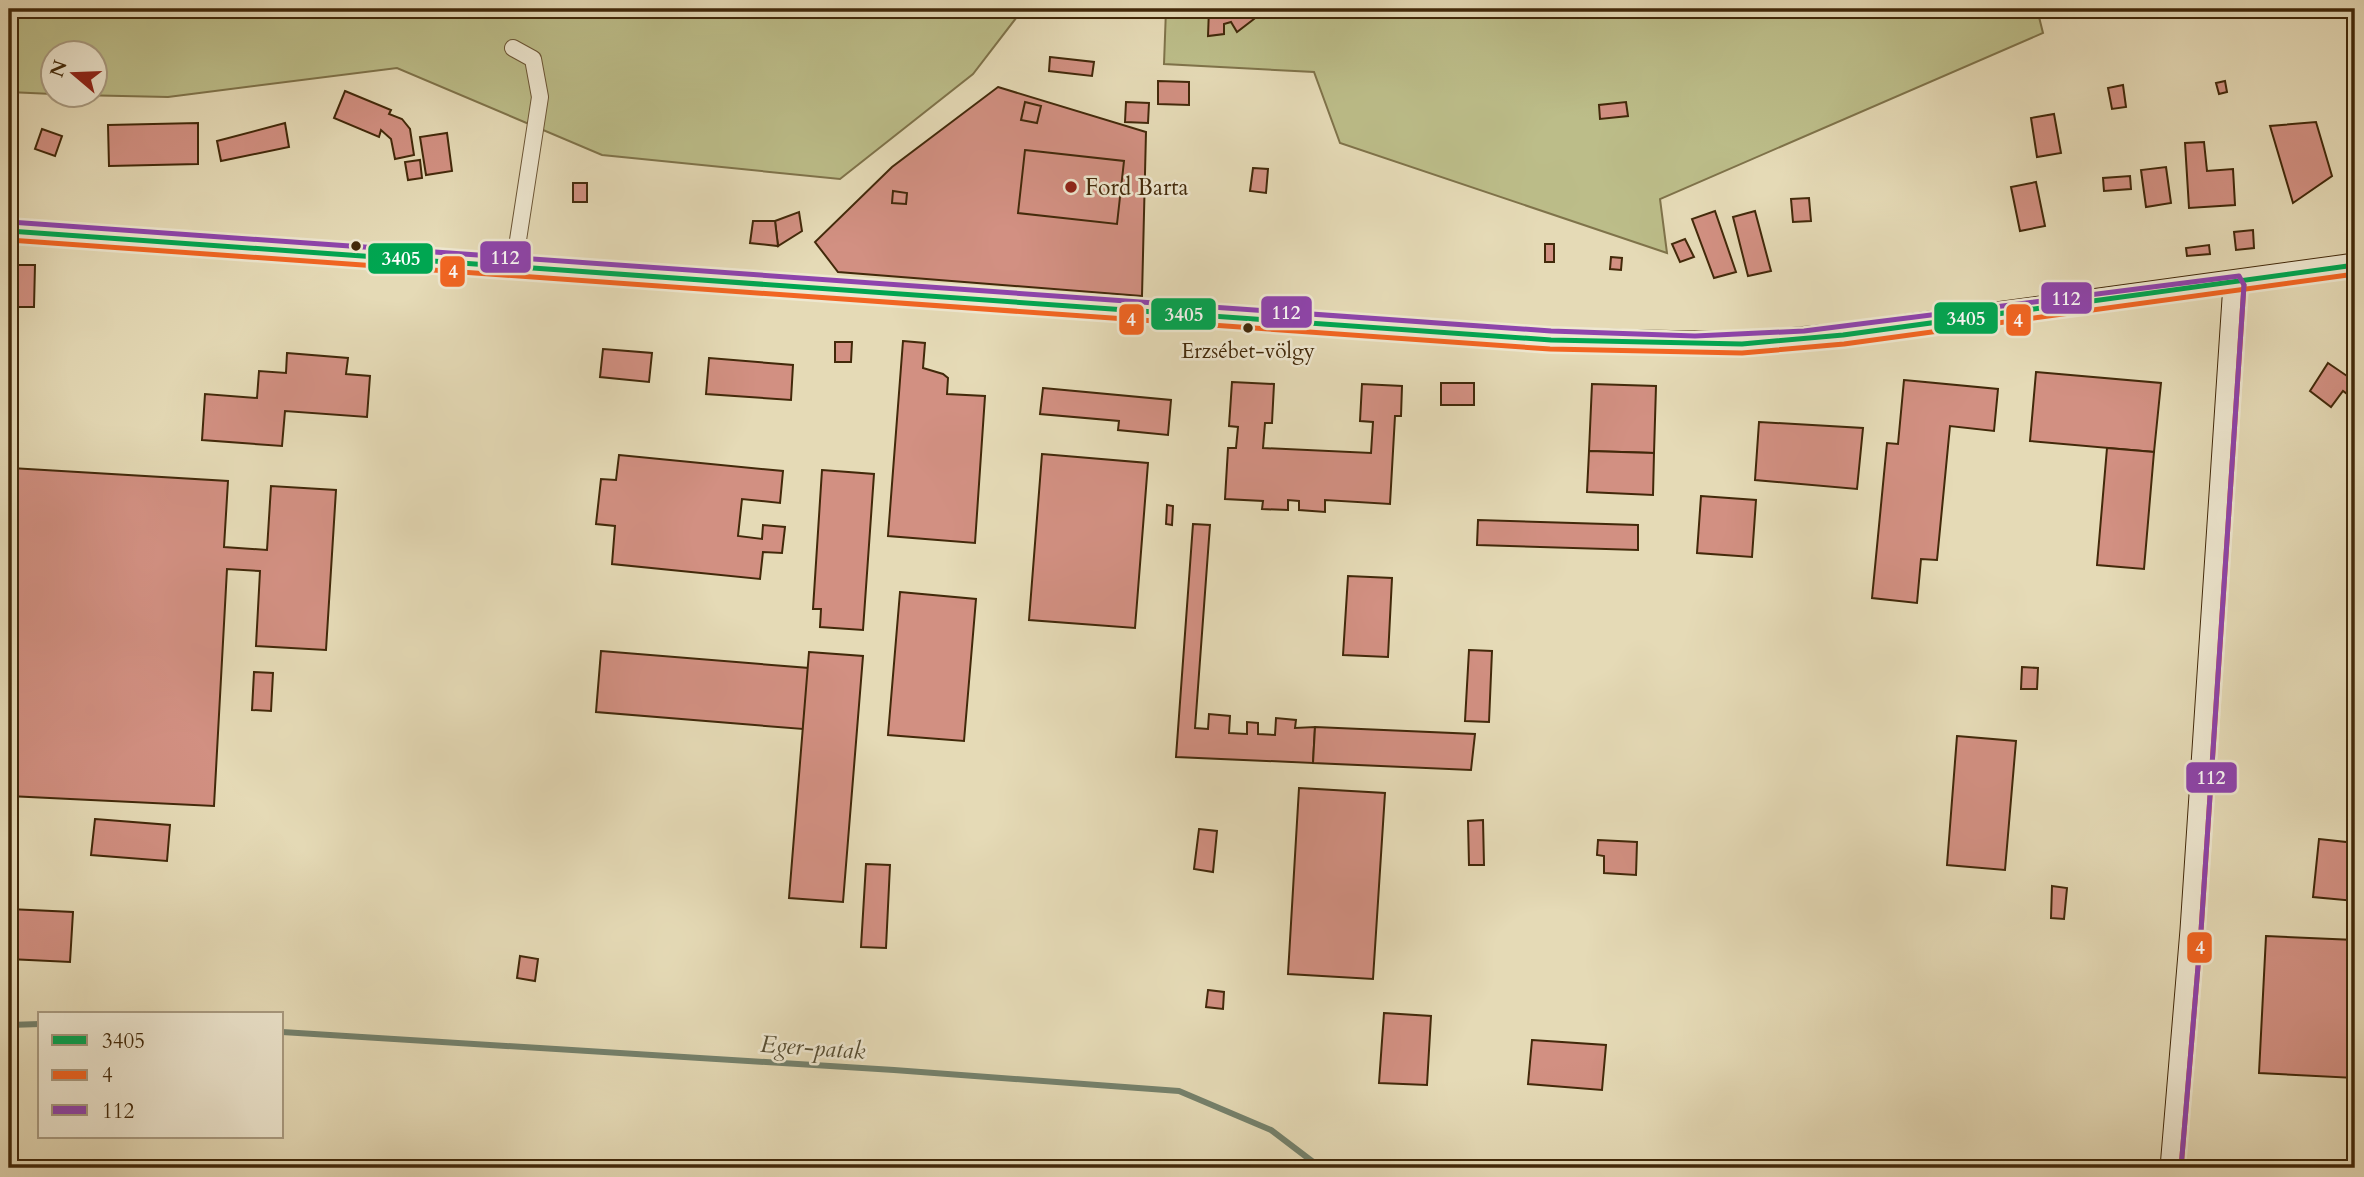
<svg xmlns="http://www.w3.org/2000/svg" width="2364" height="1177" font-family="Cardo,serif">
<style>
.green{fill:#bcbd89;stroke:#7f734a;stroke-width:2}
.lines{fill:none;stroke-linecap:round;stroke-linejoin:round}
.stream{stroke:#74816c;stroke-width:6}
.building{fill:#d29082;stroke:#42290a;stroke-width:2}
.minor-casing{stroke:#6b5535;stroke-width:18}
.secondary-casing{stroke:#42290a;stroke-width:25}
.minor{stroke:#eee7d0;stroke-width:16}
.secondary{stroke:#eee7d0;stroke-width:23}
.bus-1-casing{stroke:#eee7d0;stroke-width:10}
.bus-2-casing{stroke:#eee7d0;stroke-width:10}
.bus-3-casing{stroke:#eee7d0;stroke-width:10}
.bus-1{stroke:#00a651;stroke-width:5}
.bus-2{stroke:#f26522;stroke-width:5}
.bus-3{stroke:#8e44ad;stroke-width:5}
.poi-dot{fill:#8f2418;stroke:#eee7d0;stroke-width:2.5}
.bus-dot{fill:#42290a;stroke:#eee7d0;stroke-width:2.5}
.labels{text-anchor:middle;dominant-baseline:central;stroke-width:5;stroke-linejoin:round;paint-order:stroke}
.bus-label{font-size:21px;fill:#42290a;stroke:#eee7d0}
.poi-label{font-size:23px;fill:#42290a;stroke:#eee7d0;text-anchor:start}
.water-label{font-size:24px;font-style:italic;fill:#574e33;stroke:#eee7d0}
.line-badge{stroke:#eee7d0;stroke-width:2.5}
.badge-label{font-size:19px;text-anchor:middle;font-weight:bold;fill:#fff}
</style>
<rect width="100%" height="100%" fill="#e5dab6"/>
<filter id="stains"><feTurbulence type="fractalNoise" baseFrequency=".00286" numOctaves="4"/><feColorMatrix values="0 0 0 0 .2 0 0 0 0 .09 0 0 0 0 .02 0 0 0 .5 -.17"/></filter>
<radialGradient id="worn" r=".72"><stop offset=".6" stop-color="#630" stop-opacity="0"/><stop offset="1" stop-color="#630" stop-opacity=".3"/></radialGradient>
<g class="green">
<polygon points="9,9 1023,9 973,74 840,179 602,155 397,68 168,97 76,95 94,94 94,52 52,52 52,94 9,92"/>
<polygon points="1166,9 2037,9 2043,33 1660,199 1667,253 1340,143 1314,72 1164,64"/>
</g>
<g class="lines">
<g class="stream">
<polyline points="9,1025 40,1024"/>
<polyline points="282,1032 894,1070 1179,1091 1271,1130 1321,1168"/>
</g>
</g>
<g class="building">
<polygon points="1209,9 1249,9 1254,19 1237,32 1231,22 1224,24 1224,34 1208,36"/>
<polygon points="1050,57 1094,62 1092,76 1049,71"/>
<polygon points="1158,81 1189,82 1189,105 1158,104"/>
<polygon points="2225,81 2227,92 2219,94 2216,83"/>
<polygon points="2123,85 2126,107 2112,109 2108,88"/>
<polygon points="998,87 1146,132 1142,296 838,272 815,242 892,167"/>
<polygon points="345,91 391,110 389,114 402,119 410,129 414,155 395,159 391,139 381,130 379,137 334,118"/>
<polygon points="1025,102 1041,106 1037,123 1021,120"/>
<polygon points="1126,102 1149,103 1148,123 1125,122"/>
<polygon points="1626,102 1628,116 1600,119 1599,105"/>
<polygon points="2054,114 2061,153 2037,157 2031,118"/>
<polygon points="2316,122 2332,176 2293,203 2270,126"/>
<polygon points="198,123 198,164 109,166 108,125"/>
<polygon points="285,123 289,147 221,161 217,141"/>
<polygon points="42,129 62,136 55,156 35,149"/>
<polygon points="447,133 452,171 426,175 420,137"/>
<polygon points="2204,142 2207,171 2233,169 2235,205 2189,208 2185,143"/>
<polygon points="1025,150 1124,161 1117,224 1018,213"/>
<polygon points="420,160 422,178 408,180 405,162"/>
<polygon points="2166,167 2171,203 2146,207 2141,170"/>
<polygon points="1253,168 1268,169 1266,193 1250,191"/>
<polygon points="2130,176 2131,189 2104,191 2103,178"/>
<polygon points="2036,182 2045,226 2020,231 2011,187"/>
<rect x="573" y="183" width="14" height="19"/>
<polygon points="893,191 907,193 906,204 892,203"/>
<polygon points="1809,198 1811,221 1793,222 1791,199"/>
<polygon points="1715,211 1736,272 1714,278 1692,219"/>
<polygon points="1755,211 1771,271 1748,276 1733,217"/>
<polygon points="799,212 802,231 778,246 775,221"/>
<polygon points="753,221 775,221 778,246 750,243"/>
<polygon points="2253,230 2254,248 2236,250 2234,232"/>
<polygon points="1685,239 1694,257 1680,262 1672,244"/>
<rect x="1545" y="244" width="9" height="18"/>
<polygon points="2209,245 2210,254 2187,256 2186,248"/>
<polygon points="1611,257 1622,258 1621,270 1610,269"/>
<polygon points="17,265 35,265 34,307 16,307"/>
<polygon points="903,341 925,343 923,368 943,374 948,378 947,394 985,396 975,543 888,536"/>
<polygon points="835,342 852,342 851,362 835,362"/>
<polygon points="603,349 652,353 649,382 600,377"/>
<polygon points="287,353 348,358 346,374 370,376 367,417 285,411 282,446 202,440 205,394 257,398 259,371 286,373"/>
<polygon points="709,358 793,365 791,400 706,394"/>
<polygon points="2328,363 2347,376 2355,365 2355,400 2343,391 2331,407 2310,391"/>
<polygon points="2036,372 2161,383 2154,452 2030,441"/>
<polygon points="1904,380 1998,389 1994,431 1950,426 1937,560 1921,559 1917,603 1872,598 1887,443 1898,444"/>
<polygon points="1232,382 1274,384 1272,423 1265,423 1263,448 1371,453 1373,422 1360,421 1362,384 1402,386 1401,416 1395,416 1390,504 1325,500 1325,512 1299,510 1299,501 1288,500 1288,510 1262,509 1263,501 1225,499 1228,448 1236,448 1238,427 1229,426"/>
<rect x="1441" y="383" width="33" height="22"/>
<polygon points="1592,384 1656,386 1654,453 1589,451"/>
<polygon points="1043,388 1171,400 1168,435 1118,430 1119,421 1040,414"/>
<polygon points="1759,422 1863,428 1857,489 1755,480"/>
<polygon points="2107,448 2154,452 2144,569 2097,565"/>
<polygon points="1589,451 1654,453 1653,495 1587,492"/>
<polygon points="1042,454 1148,463 1135,628 1029,620"/>
<polygon points="619,455 783,471 780,503 742,499 738,536 762,539 763,525 785,527 782,553 763,552 760,579 612,564 615,526 596,524 601,479 616,480"/>
<polygon points="11,468 228,481 224,547 267,550 271,486 336,490 326,650 256,646 260,571 227,569 214,806 9,796"/>
<polygon points="822,470 874,474 863,630 820,627 821,609 813,609"/>
<polygon points="1701,496 1756,500 1752,557 1697,553"/>
<polygon points="1167,505 1173,506 1172,525 1166,524"/>
<polygon points="1478,520 1638,525 1638,550 1477,545"/>
<polygon points="1193,524 1210,525 1195,728 1208,729 1209,714 1230,716 1229,733 1247,734 1247,722 1258,723 1258,734 1275,735 1276,718 1296,720 1295,728 1315,727 1313,763 1176,757"/>
<polygon points="1348,576 1392,578 1388,657 1343,655"/>
<polygon points="900,592 976,599 964,741 888,735"/>
<polygon points="1469,650 1492,651 1489,722 1465,721"/>
<polygon points="601,651 809,668 803,729 596,712"/>
<polygon points="809,652 863,656 843,902 789,898"/>
<polygon points="2022,667 2038,668 2037,689 2021,689"/>
<polygon points="254,672 273,673 271,711 252,710"/>
<polygon points="1315,727 1475,734 1471,770 1313,763"/>
<polygon points="1957,736 2016,741 2005,870 1947,865"/>
<polygon points="1299,788 1385,793 1373,979 1288,974"/>
<polygon points="95,819 170,825 167,861 91,855"/>
<polygon points="1483,820 1484,865 1469,865 1468,821"/>
<polygon points="1199,829 1217,831 1213,872 1194,869"/>
<polygon points="2319,839 2355,843 2355,901 2313,897"/>
<polygon points="1598,840 1637,842 1636,875 1604,873 1604,856 1597,855"/>
<polygon points="866,864 890,865 886,948 861,947"/>
<polygon points="2052,886 2067,888 2064,919 2051,918"/>
<polygon points="9,909 73,912 70,962 9,959"/>
<polygon points="2266,936 2355,940 2355,1078 2259,1073"/>
<polygon points="520,956 538,959 535,981 517,978"/>
<polygon points="1208,990 1224,992 1223,1009 1206,1007"/>
<polygon points="1384,1013 1431,1016 1427,1085 1379,1083"/>
<polygon points="1532,1040 1606,1045 1602,1090 1528,1084"/>
</g>
<g class="lines">
<defs>
<polyline id="minor" points="513,48 533,59 540,97 514,266"/>
<g id="secondary">
<polyline points="9,231 1551,340 1742,344 1843,335 2355,265"/>
<polyline points="2172,1168 2192,930 2235,284"/>
</g>
</defs>
<use href="#minor" class="minor-casing"/>
<use href="#secondary" class="secondary-casing"/>
<use href="#minor" class="minor"/>
<use href="#secondary" class="secondary"/>
<defs>
<polyline id="bus-1" points="9,231 1551,340 1742,344 1843,335 2355,265"/>
<g id="bus-2">
<polyline points="9,240 1550,349 1742,353 1844,344 2355,274"/>
<polyline points="2181,1168 2201,931 2244,285"/>
</g>
<polyline id="bus-3" points="10,222 1551,331 1695,336 1804,331 2239,276 2244,285 2201,931 2181,1168"/>
</defs>
<use href="#bus-1" class="bus-1-casing"/>
<use href="#bus-2" class="bus-2-casing"/>
<use href="#bus-3" class="bus-3-casing"/>
<use href="#bus-1" class="bus-1"/>
<use href="#bus-2" class="bus-2"/>
<use href="#bus-3" class="bus-3"/>
</g>
<circle class="poi-dot" cx="1071" cy="187" r="7"/>
<g class="bus-dot">
<circle cx="356" cy="246" r="6"/>
<circle cx="1248" cy="328" r="6"/>
</g>
<g class="labels">
<g class="bus-label">
<text x="1248" y="351">Erzsébet-völgy</text>
</g>
<g class="poi-label">
<text x="1085" y="187">Ford Barta</text>
</g>
<g class="water-label">
<text transform="translate(813 1048) rotate(4)">Eger-patak</text>
</g>
</g>
<g class="line-badge">
<rect x="479" y="240" width="53" height="34" rx="7" fill="#8e44ad"/>
<rect x="367" y="242" width="67" height="33" rx="7" fill="#00a651"/>
<rect x="439" y="255" width="27" height="33" rx="7" fill="#f26522"/>
<rect x="2040" y="281" width="53" height="34" rx="7" fill="#8e44ad"/>
<rect x="1260" y="295" width="53" height="34" rx="7" fill="#8e44ad"/>
<rect x="1150" y="297" width="67" height="34" rx="7" fill="#00a651"/>
<rect x="1933" y="301" width="66" height="34" rx="7" fill="#00a651"/>
<rect x="1118" y="303" width="27" height="33" rx="7" fill="#f26522"/>
<rect x="2005" y="303" width="27" height="34" rx="7" fill="#f26522"/>
<rect x="2185" y="761" width="53" height="33" rx="7" fill="#8e44ad"/>
<rect x="2186" y="931" width="27" height="33" rx="7" fill="#f26522"/>
</g>
<g class="badge-label">
<text x="505" y="264">112</text>
<text x="401" y="265">3405</text>
<text x="453" y="278">4</text>
<text x="2066" y="305">112</text>
<text x="1286" y="319">112</text>
<text x="1184" y="321">3405</text>
<text x="1966" y="325">3405</text>
<text x="1131" y="326">4</text>
<text x="2018" y="327">4</text>
<text x="2211" y="784">112</text>
<text x="2200" y="954">4</text>
</g>
<rect width="2364" height="1177" fill="none" stroke="#e5dab6" stroke-width="35"/>
<rect x="10" y="10" width="2343" height="1156" fill="none" stroke="#42290a" stroke-width="3.5"/>
<rect x="18" y="18" width="2329" height="1142" fill="none" stroke="#42290a" stroke-width="2"/>
<rect x="38" y="1012" width="245" height="126" fill="#eee7d0" stroke="#a99b81" stroke-width="2"/>
<rect x="52" y="1035" width="35" height="10" fill="#00a651" stroke="#a99b81" stroke-width="2"/>
<text x="102" y="1048" font-size="21" fill="#42290a">3405</text>
<rect x="52" y="1070" width="35" height="10" fill="#f26522" stroke="#a99b81" stroke-width="2"/>
<text x="102" y="1082" font-size="21" fill="#42290a">4</text>
<rect x="52" y="1105" width="35" height="10" fill="#8e44ad" stroke="#a99b81" stroke-width="2"/>
<text x="102" y="1118" font-size="21" fill="#42290a">112</text>
<g transform="translate(74 74) rotate(289)"><circle r="33" fill="#eee7d0" stroke="#a99b81" stroke-width="2"/>
<path d="M0-5L12 26L0 18L-12 26Z" fill="#8f2418"/>
<text y="-10" font-size="19" font-weight="bold" text-anchor="middle" fill="#42290a">N</text>
</g>
<rect width="100%" height="100%" filter="url(#stains)"/>
<rect width="100%" height="100%" fill="url(#worn)"/>
</svg>
